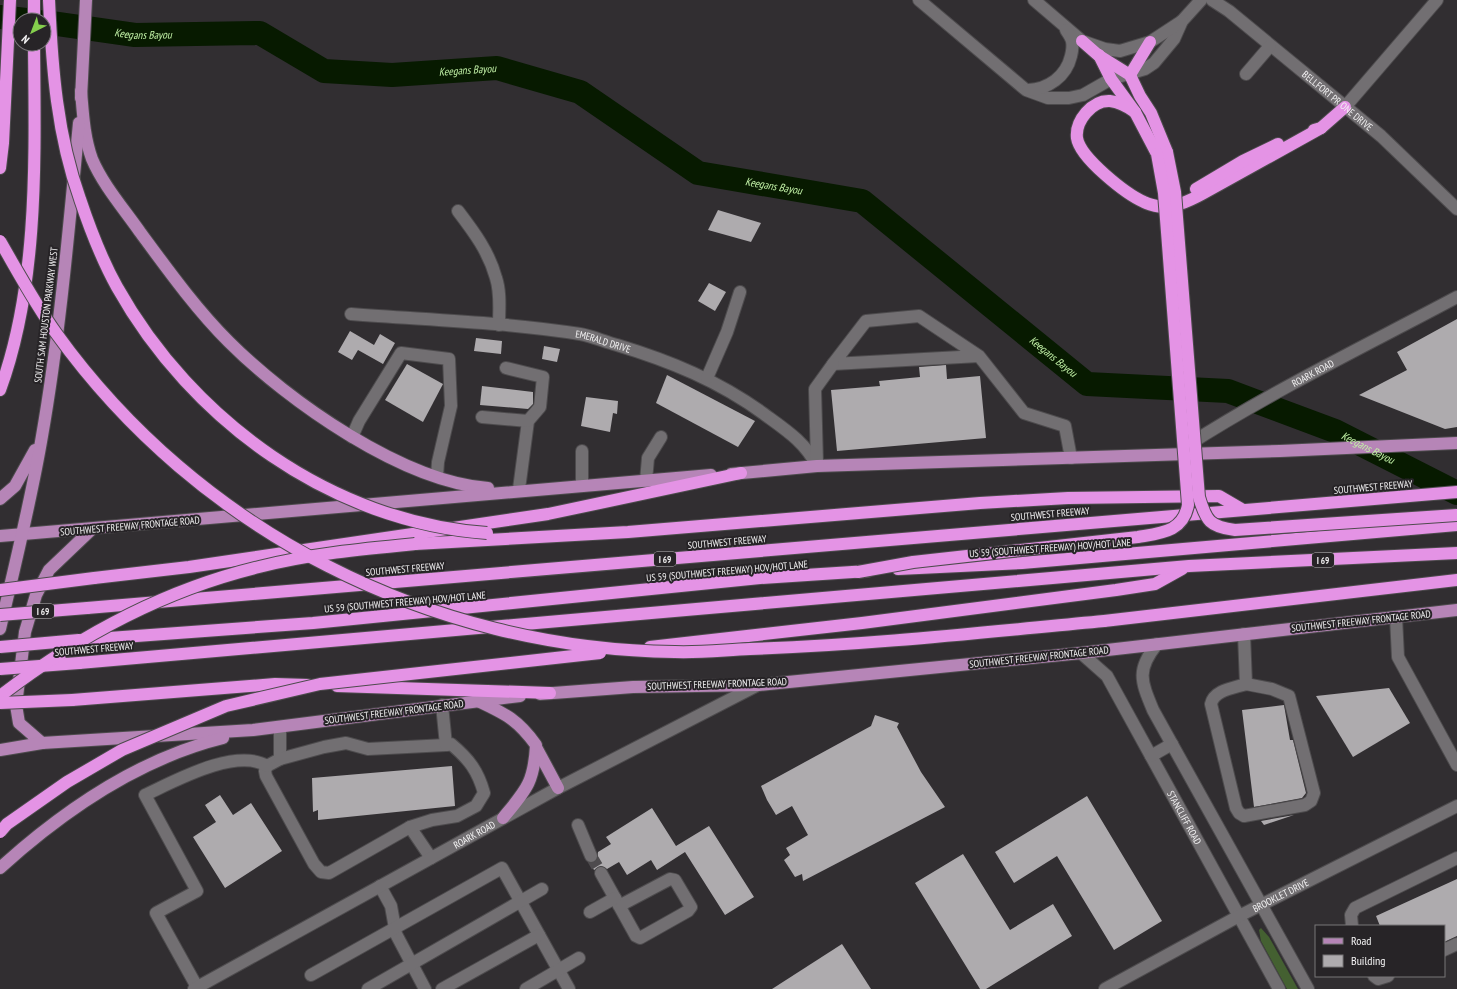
<svg xmlns="http://www.w3.org/2000/svg" width="1457" height="989" font-family="'PT Sans Narrow',sans-serif">
<style>
.forest{fill:#446031}
.lines{fill:none;stroke-linecap:round;stroke-linejoin:round}
.river{stroke:#071a00;stroke-width:24}
.building{fill:#aeabae}
.minor-tunnel{stroke:#4e4b4e;stroke-width:12;stroke-dasharray:12 6;stroke-linecap:butt}
.minor-casing{stroke:#4d4b4d;stroke-width:14}
.major-casing{stroke:#4d4b4d;stroke-width:14}
.highway-casing{stroke:#4d4b4d;stroke-width:14}
.minor{stroke:#726f72;stroke-width:12}
.major{stroke:#b685b7;stroke-width:12}
.highway{stroke:#e493e5;stroke-width:12}
.highway-bridge-casing{stroke:#4d4b4d;stroke-width:14;stroke-linecap:butt}
.highway-bridge{stroke:#e493e5;stroke-width:12}
.labels{text-anchor:middle;dominant-baseline:central;stroke-width:4;stroke-linejoin:round;paint-order:stroke}
.shield{fill:#272427;stroke:#b6b4b6;stroke-width:1}
.shield-label{font-size:9px;font-weight:bold;fill:#f3f2f3}
.street-label{font-size:10px;fill:#f3f2f3;stroke:#272427}
.water-label{font-size:11px;font-style:italic;fill:#c2f1a6;stroke:#272427}
</style>
<rect width="100%" height="100%" fill="#312e31"/>
<polygon class="forest" points="1261,928 1269,937 1298,989 1287,989 1261,941 1259,930"/>
<g class="lines">
<g class="river">
<polyline points="0,17 26,20"/>
<path id="s1" d="M44,22L135,35L260,33L324,71L392,75L497,68L580,92L698,173L862,201L1087,384L1228,391L1335,431L1457,493"/>
</g>
</g>
<g class="building">
<polygon points="718,210 761,223 751,242 708,230"/>
<polygon points="709,283 726,292 715,311 698,301"/>
<polygon points="1457,319 1457,427 1445,429 1359,395 1407,370 1397,352"/>
<polygon points="350,331 374,345 380,334 395,343 383,364 358,350 352,360 338,352"/>
<polygon points="476,338 502,341 501,354 474,351"/>
<polygon points="544,346 560,349 557,362 542,359"/>
<polygon points="407,364 443,384 423,422 385,400"/>
<polygon points="946,365 947,379 980,376 986,438 837,451 831,390 880,386 879,381 920,377 919,367"/>
<polygon points="667,375 755,421 738,447 656,403"/>
<polygon points="482,386 533,392 533,404 528,409 480,405"/>
<polygon points="586,397 618,401 617,414 613,413 610,432 581,426"/>
<polygon points="1389,688 1410,723 1353,757 1316,696"/>
<polygon points="1284,705 1290,740 1293,740 1306,793 1302,798 1254,807 1242,710"/>
<polygon points="875,715 899,723 897,727 921,772 945,807 803,881 802,874 795,877 784,860 790,855 786,848 808,835 792,806 776,815 767,800 761,786 871,726"/>
<polygon points="452,766 455,806 318,820 318,810 313,812 312,778"/>
<polygon points="220,795 233,815 251,803 282,851 225,888 193,837 216,822 205,805"/>
<polygon points="1087,796 1162,921 1114,950 1057,856 1014,883 995,852"/>
<polygon points="652,808 676,846 709,826 754,897 725,915 685,852 657,870 651,860 627,875 619,862 607,869 601,866 594,870 590,863 597,860 598,852 611,844 606,837"/>
<polygon points="1294,815 1264,825 1261,821"/>
<polygon points="963,854 1010,930 1053,904 1072,936 986,989 980,989 915,883"/>
<polygon points="1457,879 1457,936 1444,942 1444,926 1380,926 1376,916"/>
<polygon points="842,944 871,989 772,989"/>
</g>
<g class="lines">
<polyline class="minor-tunnel" points="591,856 601,873"/>
<defs>
<g id="minor">
<polyline points="919,0 1026,90 1048,98 1069,98 1083,95 1111,79 1145,69 1154,63 1174,39 1182,21 1201,0"/>
<polyline points="1034,0 1082,41 1105,49 1120,51 1150,42 1182,21"/>
<path id="s2" d="M1212,0L1229,11L1381,136L1457,209"/>
<polyline points="1246,74 1270,46"/>
<path d="M1028,90C1048,89 1066,77 1071,56C1072,52 1073,46 1072,41C1071,37 1068,33 1066,30"/>
<polyline points="1345,107 1437,0"/>
<path d="M458,211C474,232 489,252 496,278C501,293 499,310 499,325"/>
<path id="s3" d="M351,314C427,320 504,322 580,334C592,336 605,342 617,345C670,361 719,381 764,414C786,430 805,442 817,466"/>
<polyline points="979,356 833,364 866,321 919,316 979,356 1024,413 1065,426 1071,458"/>
<polyline points="506,368 543,377 540,407 528,421 519,489"/>
<polyline points="707,378 727,332 740,292"/>
<polyline points="482,417 528,421"/>
<polyline points="352,437 359,421 401,353 449,359 451,406 438,462 437,476"/>
<path id="s4" d="M1188,445C1274,390 1367,345 1457,297"/>
<polyline points="817,463 815,389 833,364"/>
<polyline points="646,481 648,458 661,437"/>
<polyline points="582,486 582,451"/>
<polyline points="1396,617 1398,657 1457,765"/>
<path d="M1244,634L1246,684C1234,688 1214,690 1211,704L1236,808L1239,813L1244,816L1305,805L1311,801L1314,793L1289,696L1272,689L1246,684"/>
<path d="M1157,644C1136,670 1141,681 1153,710L1308,989"/>
<path id="s5" d="M1081,653L1107,676L1279,989"/>
<polyline points="280,727 280,759 267,766 265,771 266,776 314,864 321,872 329,873 410,827 431,858"/>
<polyline points="1151,756 1172,744"/>
<polyline points="280,759 324,747 346,743 368,749 446,745"/>
<polyline points="578,825 591,856"/>
<path d="M410,827L432,820L457,816L476,806L484,793C478,771 469,759 451,744L446,745L442,705"/>
<polyline points="601,873 636,936 640,938 688,911 691,907 675,880 670,879 619,906"/>
<polyline points="380,886 391,906 396,934 425,989"/>
<polyline points="590,912 615,898"/>
<polyline points="1352,926 1351,915 1355,908 1457,858"/>
<polyline points="1444,950 1457,944"/>
<polyline points="311,975 502,868 569,989"/>
<polyline points="1374,976 1378,979 1388,976"/>
<path d="M197,987L156,913L197,891L145,795C175,781 236,747 267,766"/>
<path id="s6" d="M194,989L558,788L758,685"/>
<polyline points="368,989 542,889"/>
<polyline points="442,989 539,935"/>
<polyline points="526,989 579,958"/>
<path id="s7" d="M1105,989L1239,916L1457,806"/>
</g>
<g id="major">
<path d="M81,91C83,114 84,137 92,159C103,185 124,209 140,232C168,270 196,309 229,342C288,401 403,482 488,488"/>
<polyline points="81,98 86,0"/>
<polyline points="731,474 817,466 1280,451 1457,443"/>
<polyline points="0,499 15,486 35,450"/>
<polyline points="0,536 711,475"/>
<path d="M0,629C15,565 31,501 42,436C60,333 69,227 79,123"/>
<polyline points="540,694 633,687 758,685 1081,653 1457,610"/>
<path d="M478,701C506,714 518,720 536,745C534,783 526,790 503,818"/>
<polyline points="42,743 19,723 16,705 25,632 36,595 49,570 92,529"/>
<polyline points="536,747 558,788"/>
<polyline points="0,750 42,743 253,730 520,696"/>
<path d="M0,868C64,810 138,759 223,738"/>
</g>
<g id="highway">
<polyline points="34,0 34,20"/>
<polyline points="1082,41 1098,55 1130,75 1140,96 1151,113 1167,152"/>
<polyline points="1099,55 1111,79 1135,112 1157,154"/>
<polyline points="1130,75 1150,42"/>
<path d="M1135,112C1128,107 1120,102 1110,101C1092,100 1075,121 1077,138C1080,158 1126,194 1144,202C1149,205 1156,206 1162,207C1175,208 1191,200 1202,194L1321,128"/>
<polyline points="1314,130 1321,128 1345,107"/>
<polyline points="0,168 3,143 10,0"/>
<polyline points="1196,189 1243,161 1278,144"/>
<path d="M0,390C39,284 35,156 34,44"/>
<polyline points="415,544 628,532 980,503 1068,498 1219,496 1243,510"/>
<polyline points="898,569 1022,563 1457,525"/>
<polyline points="94,578 189,567 548,514 741,473"/>
<polyline points="87,608 1457,492"/>
<polyline points="1104,621 1457,580"/>
<polyline points="82,640 313,623 760,578 868,571"/>
<polyline points="650,647 862,623 1116,590 1155,584 1182,569"/>
<polyline points="79,663 1189,566 1457,553"/>
<polyline points="337,686 550,693"/>
<polyline points="72,700 275,684 308,685"/>
</g>
</defs>
<use href="#minor" class="minor-casing"/>
<use href="#major" class="major-casing"/>
<use href="#highway" class="highway-casing"/>
<use href="#minor" class="minor"/>
<use href="#major" class="major"/>
<use href="#highway" class="highway"/>
<defs>
<g id="highway-bridge">
<path d="M49,0C52,68 57,135 80,199C90,229 102,260 117,287C192,421 332,522 487,533"/>
<path d="M1167,152L1175,192L1199,497C1206,521 1210,527 1235,530L1457,515"/>
<path d="M0,241C18,272 35,304 56,333C199,532 431,649 675,652C700,653 725,650 750,649C869,645 986,632 1104,621"/>
<path d="M858,572L913,562L1138,537C1161,533 1183,532 1188,505L1164,193L1157,154"/>
<polyline points="0,590 94,578"/>
<polyline points="0,615 87,608"/>
<polyline points="0,647 79,640"/>
<polyline points="0,669 79,663"/>
<path d="M0,696C77,637 164,590 259,567C310,554 363,549 415,544"/>
<polyline points="0,703 72,700"/>
<polyline points="0,832 7,824 67,782 122,750 226,706 320,684 600,653"/>
</g>
</defs>
<use href="#highway-bridge" class="highway-bridge-casing"/>
<use href="#highway-bridge" class="highway-bridge"/>
</g>
<g class="labels">
<g class="shield">
<rect x="654" y="552" width="22" height="14" rx="3"/>
<rect x="1312" y="553" width="22" height="14" rx="3"/>
<rect x="32" y="604" width="22" height="14" rx="3"/>
</g>
<g class="shield-label">
<text x="665" y="559">I 69</text>
<text x="1323" y="560">I 69</text>
<text x="43" y="611">I 69</text>
</g>
<g class="street-label">
<text stroke="none"><textPath href="#s2" startOffset="161">BELLFORT PR ONE DRIVE</textPath></text>
<text transform="translate(46 315) rotate(-83)">SOUTH SAM HOUSTON PARKWAY WEST</text>
<text stroke="none"><textPath href="#s3" startOffset="254">EMERALD DRIVE</textPath></text>
<text stroke="none"><textPath href="#s4" startOffset="144">ROARK ROAD</textPath></text>
<text transform="translate(1373 487) rotate(-5)">SOUTHWEST FREEWAY</text>
<text transform="translate(1050 514) rotate(-5)">SOUTHWEST FREEWAY</text>
<text transform="translate(130 526) rotate(-5)">SOUTHWEST FREEWAY FRONTAGE ROAD</text>
<text transform="translate(727 542) rotate(-5)">SOUTHWEST FREEWAY</text>
<text transform="translate(1050 548) rotate(-4)">US 59 (SOUTHWEST FREEWAY) HOV/HOT LANE</text>
<text transform="translate(405 569) rotate(-5)">SOUTHWEST FREEWAY</text>
<text transform="translate(727 571) rotate(-5)">US 59 (SOUTHWEST FREEWAY) HOV/HOT LANE</text>
<text transform="translate(405 602) rotate(-5)">US 59 (SOUTHWEST FREEWAY) HOV/HOT LANE</text>
<text transform="translate(1361 621) rotate(-6)">SOUTHWEST FREEWAY FRONTAGE ROAD</text>
<text transform="translate(94 649) rotate(-5)">SOUTHWEST FREEWAY</text>
<text transform="translate(1039 657) rotate(-6)">SOUTHWEST FREEWAY FRONTAGE ROAD</text>
<text transform="translate(717 684) rotate(-2)">SOUTHWEST FREEWAY FRONTAGE ROAD</text>
<text transform="translate(394 712) rotate(-7)">SOUTHWEST FREEWAY FRONTAGE ROAD</text>
<text stroke="none"><textPath href="#s5" startOffset="196">STANCLIFF ROAD</textPath></text>
<text stroke="none"><textPath href="#s6" startOffset="320">ROARK ROAD</textPath></text>
<text stroke="none"><textPath href="#s7" startOffset="199">BROOKLET DRIVE</textPath></text>
</g>
<g class="water-label">
<text stroke="none"><textPath href="#s1" startOffset="100">Keegans Bayou</textPath></text>
<text stroke="none"><textPath href="#s1" startOffset="435">Keegans Bayou</textPath></text>
<text stroke="none"><textPath href="#s1" startOffset="771">Keegans Bayou</textPath></text>
<text stroke="none"><textPath href="#s1" startOffset="1107">Keegans Bayou</textPath></text>
<text stroke="none"><textPath href="#s1" startOffset="1443">Keegans Bayou</textPath></text>
</g>
</g>
<rect x="1315" y="925" width="130" height="52" fill="#272427" stroke="#797679"/>
<rect x="1323" y="938" width="20" height="6" fill="#b685b7" stroke="#797679"/>
<text x="1351" y="945" font-size="12" fill="#f3f2f3">Road</text>
<rect x="1323" y="955" width="20" height="12" fill="#aeabae" stroke="#797679"/>
<text x="1351" y="965" font-size="12" fill="#f3f2f3">Building</text>
<g transform="translate(32 32) rotate(222)"><circle r="19" fill="#272427" stroke="#797679"/>
<path d="M0-3L7 15L0 10L-7 15Z" fill="#85cf4d"/>
<text y="-6" font-size="11" font-weight="bold" text-anchor="middle" fill="#f3f2f3">N</text>
</g>
</svg>
